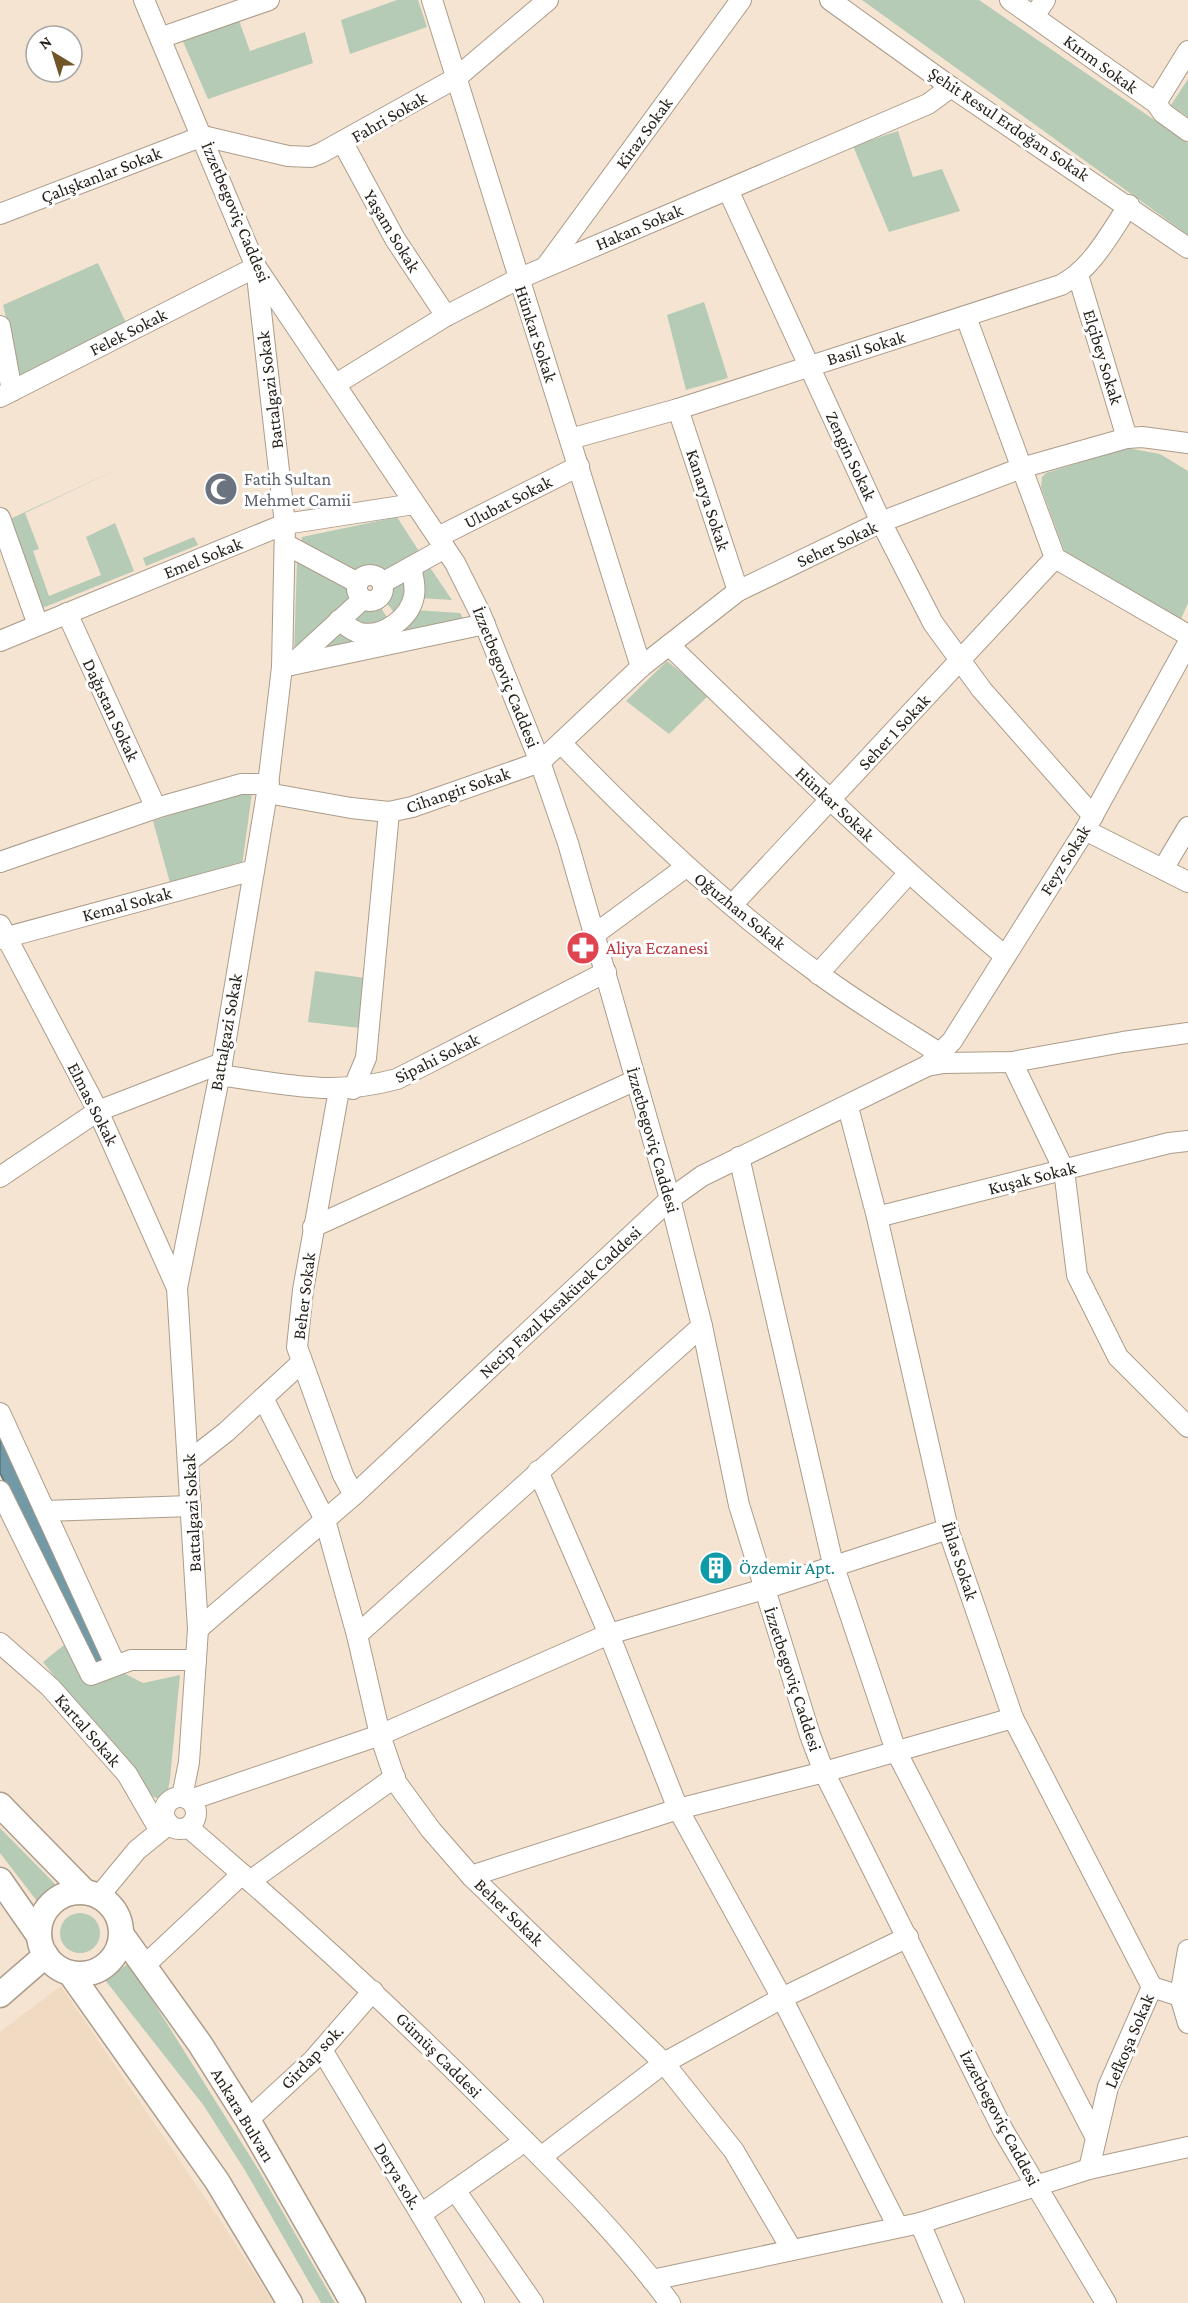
<svg xmlns="http://www.w3.org/2000/svg" width="1188" height="2303" font-family="'Crimson Pro',serif">
<style>
.built{fill:#f0dac1}
.green{fill:#b5cbb6}
.water{fill:#7199a6;stroke:#5a747b;stroke-width:1.5}
.lines{fill:none;stroke-linecap:round;stroke-linejoin:round}
.minor-casing{stroke:#ac9c8a;stroke-width:22}
.major-casing{stroke:#ac9c8a;stroke-width:27}
.minor{stroke:#fff;stroke-width:20}
.major{stroke:#fff;stroke-width:24}
.labels{text-anchor:middle;dominant-baseline:central;stroke-width:6;stroke-linejoin:round;paint-order:stroke}
.street-label{font-size:18px;fill:#241f18;stroke:#fff}
.worship-label{font-size:18px;fill:#5b616d;stroke:#fff;text-anchor:start}
.health-label{font-size:18px;fill:#be3a42;stroke:#fff;text-anchor:start}
.culture-label{font-size:18px;fill:#0d838f;stroke:#fff;text-anchor:start}
</style>
<rect width="100%" height="100%" fill="#f5e4d1"/>
<polygon class="built" points="61,1986 216,2214 274,2303 0,2303 0,2032"/>
<g class="green">
<polygon points="397,0 418,0 427,27 350,54 341,20"/>
<polygon points="862,0 979,0 1188,143 1188,235"/>
<polygon points="238,18 250,51 305,32 313,63 208,99 181,37"/>
<polygon points="1188,79 1188,117 1171,105"/>
<polygon points="898,131 913,177 942,169 960,211 889,232 853,146"/>
<polygon points="98,263 127,325 20,375 3,305"/>
<polygon points="704,302 728,378 686,390 667,315"/>
<polygon points="1127,448 1160,454 1188,471 1188,603 1181,619 1065,553 1041,487 1042,477 1046,473"/>
<polygon points="122,467 25,513 39,549 33,551 49,596 101,575 86,537 115,523 134,571 40,609 10,519"/>
<polygon points="397,517 422,556 385,571 369,568 355,575 301,545 302,537"/>
<polygon points="194,537 198,545 146,566 143,558"/>
<polygon points="297,560 351,588 353,601 294,655"/>
<polygon points="429,566 452,600 419,598 417,572"/>
<polygon points="408,577 408,589 396,615 385,601 392,587"/>
<polygon points="363,604 379,605 390,622 379,627 352,624"/>
<polygon points="415,610 460,613 466,623 307,659 341,626 355,636"/>
<polygon points="667,661 709,695 669,734 626,701"/>
<polygon points="252,793 242,866 170,883 153,821 227,796"/>
<polygon points="315,971 365,978 360,1028 308,1022"/>
<polygon points="64,1645 88,1680 116,1669 143,1683 180,1675 170,1779 168,1790 160,1800 149,1794 43,1662"/>
<polygon points="0,1828 58,1887 40,1905 0,1853"/>
<circle cx="80" cy="1933" r="20"/>
<polygon points="129,1963 258,2169 335,2303 321,2303 246,2172 204,2106 105,1980"/>
</g>
<polygon class="water" points="0,1431 111,1664 95,1670 0,1473"/>
<g class="lines">
<defs>
<g id="minor">
<polyline points="144,0 256,267 455,563 481,615 540,762 568,843 670,1199 702,1326 739,1505 810,1735 824,1772 1003,2130 1106,2303"/>
<polyline points="432,0 641,667"/>
<polyline points="830,0 951,87 1188,248"/>
<polyline points="1010,0 1156,103 1163,113 1188,131"/>
<polyline points="1034,16 1045,0"/>
<polyline points="160,38 269,0"/>
<polyline points="1156,103 1188,51"/>
<polyline points="343,143 395,239 446,316"/>
<polyline points="728,190 881,522 933,623 982,690 1093,816"/>
<polyline points="0,214 203,136 288,156 311,157 321,153 456,78 548,0"/>
<polyline points="547,265 741,0"/>
<polyline points="1078,275 1127,438"/>
<polyline points="966,317 1055,558 1188,635"/>
<polyline points="0,326 12,391"/>
<polyline points="336,384 446,316 518,279 928,104 951,87"/>
<polyline points="0,397 256,267 285,524 282,667 267,793 222,1063 177,1288 198,1629 189,1762 182,1797"/>
<polyline points="678,409 738,591"/>
<path d="M570,439L678,409L1061,285C1092,269 1110,233 1129,205"/>
<polyline points="0,518 38,625"/>
<polyline points="438,537 579,466"/>
<polyline points="285,544 358,583"/>
<circle cx="370" cy="588" r="13"/>
<polyline points="382,583 445,548"/>
<polyline points="67,613 156,808"/>
<path d="M339,620C346,625 352,631 360,633C383,638 410,618 414,596C416,586 413,577 411,567"/>
<polyline points="0,641 285,524 414,504"/>
<path d="M669,645C779,751 888,858 1005,956"/>
<polyline points="291,665 363,599"/>
<polyline points="282,667 485,624"/>
<path d="M561,743C641,826 725,906 819,974C858,1003 900,1028 941,1054"/>
<polyline points="267,793 351,808 389,812 412,807 540,762 641,667 738,591 881,522 1021,468 1127,438 1142,437 1188,443"/>
<polyline points="1085,830 1188,882"/>
<polyline points="0,862 156,808 241,784 269,784"/>
<polyline points="1163,869 1188,827"/>
<polyline points="732,905 1055,558"/>
<polyline points="0,925 98,1111 177,1288"/>
<polyline points="595,934 686,867"/>
<polyline points="0,939 254,870"/>
<polyline points="818,974 909,873"/>
<polyline points="1012,1062 1064,1170 1077,1275 1118,1357 1188,1427"/>
<polyline points="927,1066 952,1041 1085,830 1188,643"/>
<path d="M219,1075C285,1084 331,1097 397,1079L606,972"/>
<polyline points="353,1089 366,1058 389,812"/>
<polyline points="339,1090 303,1290 297,1347 343,1475 354,1495"/>
<polyline points="848,1107 877,1217 948,1529 1013,1718 1152,1987"/>
<polyline points="739,1157 833,1564 896,1751 1096,2138"/>
<polyline points="0,1177 98,1111 222,1063"/>
<polyline points="877,1217 1169,1143 1188,1141"/>
<polyline points="313,1227 636,1080"/>
<polyline points="263,1398 325,1520 357,1635 380,1735 396,1782 431,1830 471,1876 664,2063 734,2151 792,2250"/>
<polyline points="0,1413 115,1664"/>
<polyline points="189,1461 226,1432 301,1363"/>
<polyline points="538,1471 609,1634 678,1809 782,1998 898,2227"/>
<polyline points="0,1491 91,1675 131,1660 196,1660"/>
<polyline points="45,1511 191,1506"/>
<polyline points="198,1629 354,1495 670,1199 702,1176 927,1066 944,1063 1012,1062 1123,1042 1188,1033"/>
<polyline points="357,1635 702,1326"/>
<polyline points="0,1643 50,1687 112,1757 127,1774 160,1831"/>
<circle cx="180" cy="1813" r="16"/>
<polyline points="190,1800 380,1735 609,1634 764,1589 948,1529"/>
<path d="M188,1827C295,1919 399,2014 498,2114C559,2175 619,2234 670,2303"/>
<polyline points="471,1876 678,1809 824,1772 1013,1718"/>
<polyline points="250,1881 395,1777"/>
<polyline points="99,1896 137,1850 169,1824"/>
<polyline points="144,1966 242,1874"/>
<polyline points="1188,1996 1180,1996 1188,2023"/>
<polyline points="322,2050 474,2303"/>
<polyline points="248,2120 313,2060 373,1991"/>
<polyline points="541,2157 664,2063 782,1998 908,1937"/>
<polyline points="1089,2169 1108,2087 1152,1987 1180,1996 1188,1950"/>
<polyline points="455,2190 533,2303"/>
<polyline points="421,2214 525,2141"/>
<polyline points="920,2223 954,2303"/>
<polyline points="652,2280 920,2223 1089,2169 1188,2147"/>
</g>
<g id="major">
<polyline points="0,1805 85,1892"/>
<polyline points="0,1880 39,1936"/>
<circle cx="80" cy="1933" r="41"/>
<polyline points="122,1935 200,2044 248,2120 353,2303"/>
<polyline points="70,1973 217,2181 290,2303"/>
<polyline points="0,1995 46,1955"/>
</g>
</defs>
<use href="#minor" class="minor-casing"/>
<use href="#major" class="major-casing"/>
<use href="#minor" class="minor"/>
<use href="#major" class="major"/>
</g>
<defs>
<symbol id="mosque-disc" viewBox="-11 -11 22 22"><circle r="9.5" fill="#6b7280" stroke="#fff"/><path d="M3.5-4.9A6 6 0 1 0 3.5 4.9A5 5 0 1 1 3.5-4.9Z" fill="#fff"/></symbol>
<symbol id="pharmacy-disc" viewBox="-11 -11 22 22"><circle r="9.5" fill="#e0444e" stroke="#fff"/><path d="M-2-6h4v4h4v4h-4v4h-4v-4h-4v-4h4Z" fill="#fff"/></symbol>
<symbol id="building-disc" viewBox="-11 -11 22 22"><circle r="9.5" fill="#0f9aa8" stroke="#fff"/><path d="M-4-6H4V6H1V3H-1V6H-4ZM-2.5-4.3h1.7v1.8h-1.7ZM.8-4.3h1.7v1.8H.8ZM-2.5-1h1.7V.8h-1.7ZM.8-1h1.7V.8H.8Z" fill="#fff"/></symbol>
</defs>
<g fill-rule="evenodd">
<use href="#mosque-disc" x="202" y="470" width="38" height="38"/>
<use href="#pharmacy-disc" x="564" y="929" width="38" height="38"/>
<use href="#building-disc" x="697" y="1549" width="38" height="38"/>
</g>
<g class="labels">
<g class="street-label">
<text transform="translate(1101 64) rotate(36)">Kırım Sokak</text>
<text transform="translate(389 117) rotate(-30)">Fahri Sokak</text>
<text transform="translate(1009 124) rotate(34)">Şehit Resul Erdoğan Sokak</text>
<text transform="translate(644 133) rotate(-54)">Kiraz Sokak</text>
<text transform="translate(101 175) rotate(-21)">Çalışkanlar Sokak</text>
<text transform="translate(236 212) rotate(67)">İzzetbegoviç Caddesi</text>
<text transform="translate(639 227) rotate(-23)">Hakan Sokak</text>
<text transform="translate(392 231) rotate(59)">Yaşam Sokak</text>
<text transform="translate(128 332) rotate(-27)">Felek Sokak</text>
<text transform="translate(536 334) rotate(72)">Hünkar Sokak</text>
<text transform="translate(866 348) rotate(-17)">Basil Sokak</text>
<text transform="translate(1103 357) rotate(73)">Elçibey Sokak</text>
<text transform="translate(270 390) rotate(-97)">Battalgazi Sokak</text>
<text transform="translate(851 456) rotate(65)">Zengin Sokak</text>
<text transform="translate(708 500) rotate(72)">Kanarya Sokak</text>
<text transform="translate(508 502) rotate(-27)">Ulubat Sokak</text>
<text transform="translate(837 544) rotate(-25)">Seher Sokak</text>
<text transform="translate(203 558) rotate(-22)">Emel Sokak</text>
<text transform="translate(506 677) rotate(68)">İzzetbegoviç Caddesi</text>
<text transform="translate(111 710) rotate(65)">Dağıstan Sokak</text>
<text transform="translate(894 732) rotate(-47)">Seher 1 Sokak</text>
<text transform="translate(458 790) rotate(-19)">Cihangir Sokak</text>
<text transform="translate(835 804) rotate(43)">Hünkar Sokak</text>
<text transform="translate(1065 860) rotate(-58)">Feyz Sokak</text>
<text transform="translate(127 904) rotate(-15)">Kemal Sokak</text>
<text transform="translate(740 911) rotate(39)">Oğuzhan Sokak</text>
<text transform="translate(226 1032) rotate(-80)">Battalgazi Sokak</text>
<text transform="translate(437 1058) rotate(-26)">Sipahi Sokak</text>
<text transform="translate(93 1104) rotate(63)">Elmas Sokak</text>
<text transform="translate(653 1140) rotate(74)">İzzetbegoviç Caddesi</text>
<text transform="translate(1032 1178) rotate(-14)">Kuşak Sokak</text>
<text transform="translate(304 1296) rotate(-83)">Beher Sokak</text>
<text transform="translate(560 1302) rotate(-43)">Necip Fazıl Kısakürek Caddesi</text>
<text transform="translate(192 1513) rotate(-93)">Battalgazi Sokak</text>
<text transform="translate(960 1561) rotate(72)">İhlas Sokak</text>
<text transform="translate(793 1679) rotate(72)">İzzetbegoviç Caddesi</text>
<text transform="translate(88 1730) rotate(49)">Kartal Sokak</text>
<text transform="translate(509 1912) rotate(44)">Beher Sokak</text>
<text transform="translate(1129 2041) rotate(-67)">Lefkoşa Sokak</text>
<text transform="translate(439 2055) rotate(45)">Gümüş Caddesi</text>
<text transform="translate(312 2057) rotate(-46)">Girdap sok.</text>
<text transform="translate(243 2115) rotate(59)">Ankara Bulvarı</text>
<text transform="translate(1000 2118) rotate(62)">İzzetbegoviç Caddesi</text>
<text transform="translate(398 2176) rotate(59)">Derya sok.</text>
</g>
<g class="worship-label">
<text x="244" y="479">Fatih Sultan<tspan x="244" dy="21">Mehmet Camii</tspan></text>
</g>
<g class="health-label">
<text x="606" y="948">Aliya Eczanesi</text>
</g>
<g class="culture-label">
<text x="739" y="1568">Özdemir Apt.</text>
</g>
</g>
<g transform="translate(54 54) rotate(322)"><circle r="28" fill="#ffffff" stroke="#a7a5a3" stroke-width="1.5"/>
<path d="M0-4.5L10 22L0 15L-10 22Z" fill="#715628"/>
<text y="-9" font-size="16" font-weight="bold" text-anchor="middle" fill="#241f18">N</text>
</g>
</svg>
